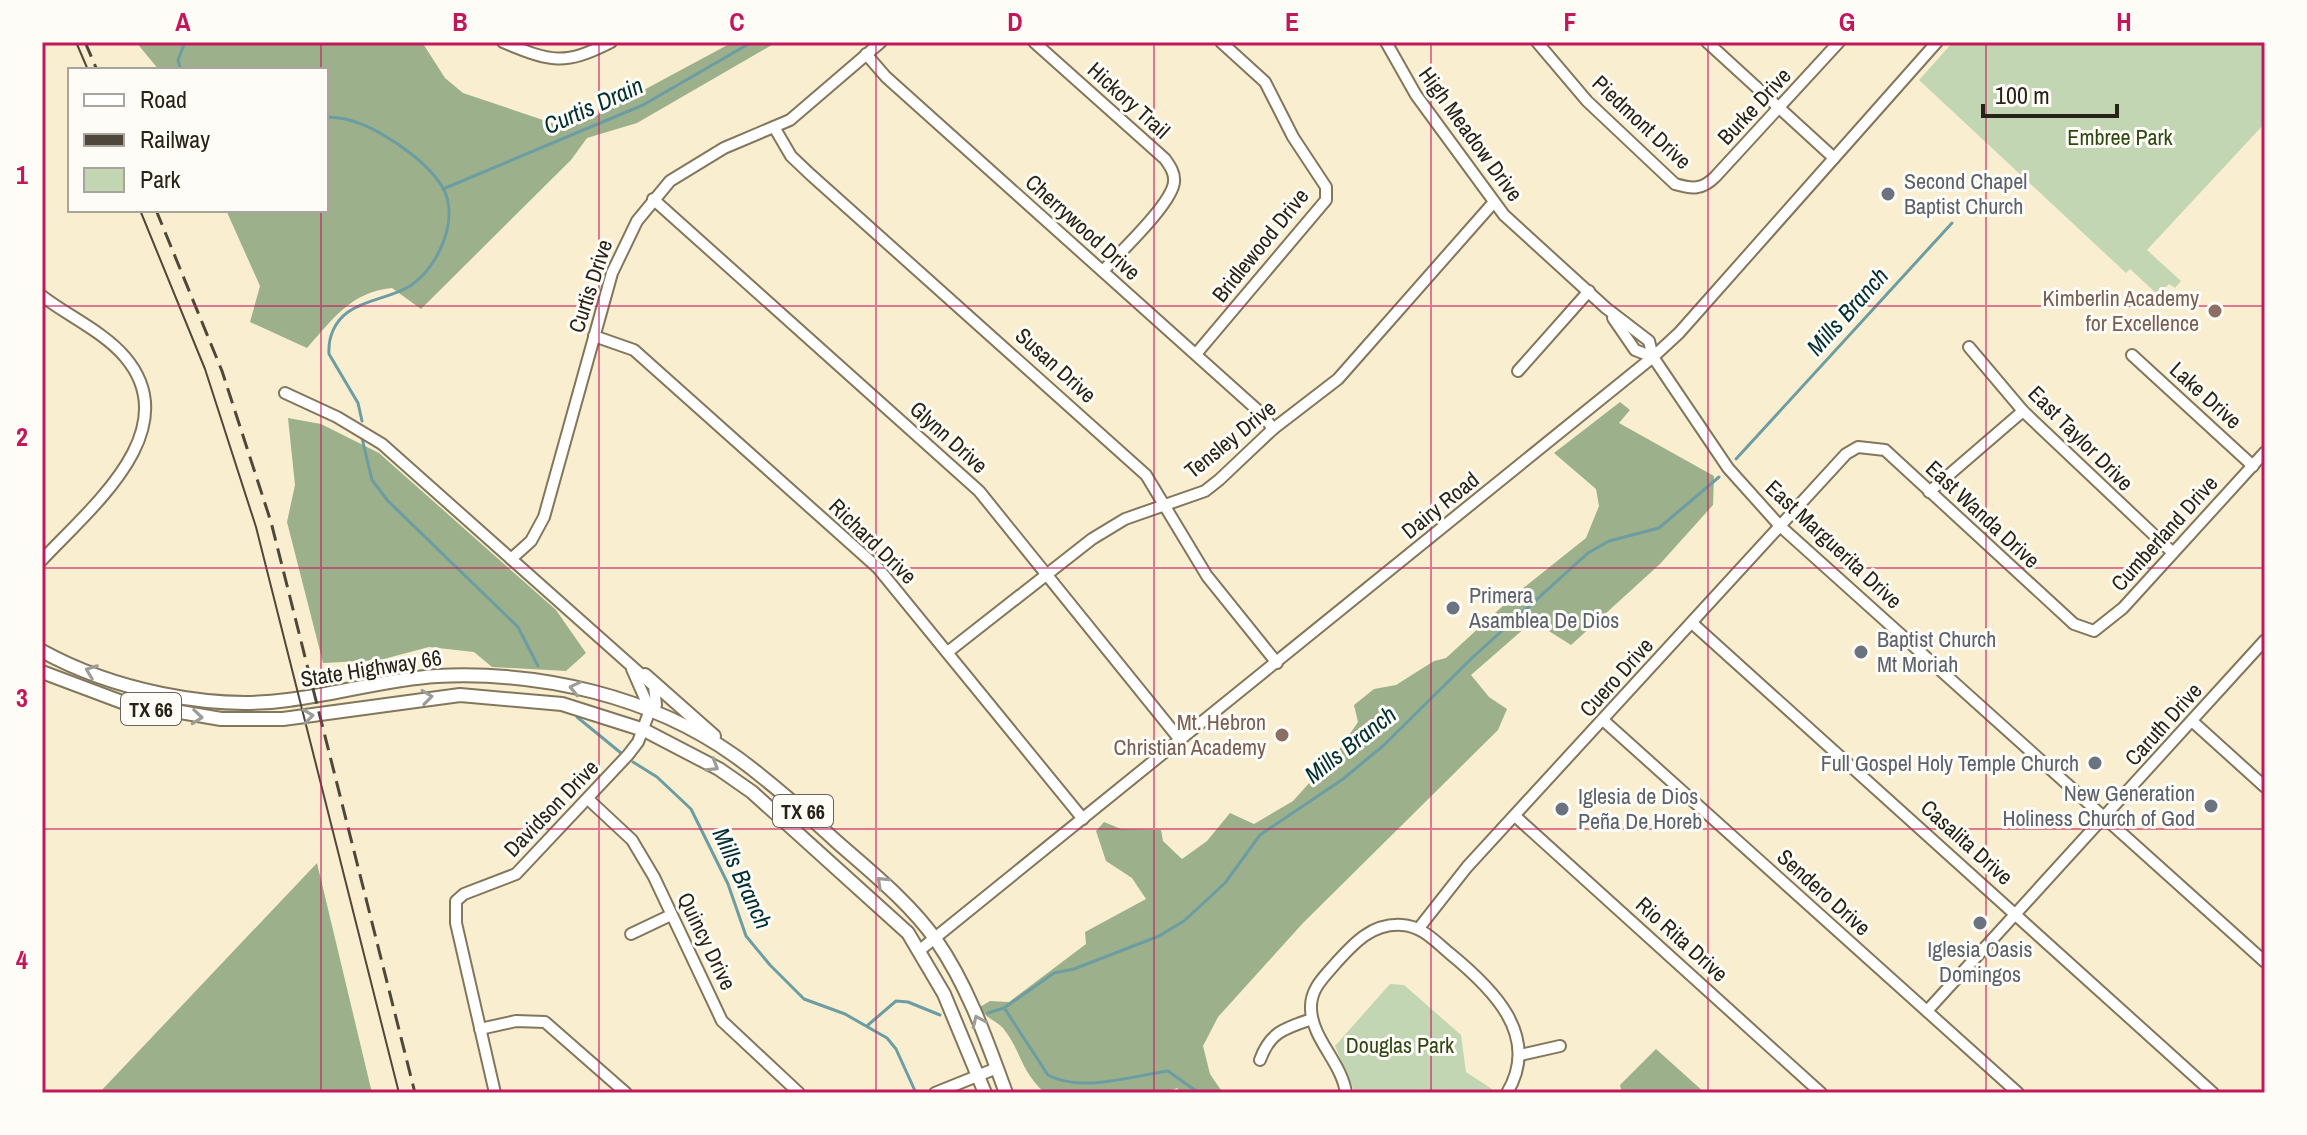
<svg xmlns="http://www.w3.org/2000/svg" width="2307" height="1135" font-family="'Archivo Narrow',sans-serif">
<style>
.green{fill:#c3d6b3}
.forest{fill:#9cb08c}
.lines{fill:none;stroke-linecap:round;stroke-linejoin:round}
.stream{stroke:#6b9da3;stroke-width:3}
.minor-casing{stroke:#82775c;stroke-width:14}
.major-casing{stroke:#82775c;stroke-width:16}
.minor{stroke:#fff;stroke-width:10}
.major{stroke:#fff;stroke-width:12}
.tram{stroke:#4f483a;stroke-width:2}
.rail{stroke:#4f483a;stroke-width:3;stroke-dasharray:16 8;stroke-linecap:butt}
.oneway{stroke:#9e9c97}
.grid{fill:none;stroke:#c2185b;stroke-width:2;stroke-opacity:0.55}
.worship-dot{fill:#6b7280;stroke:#fefcf6;stroke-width:3}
.education-dot{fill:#8d6e63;stroke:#fefcf6;stroke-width:3}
.labels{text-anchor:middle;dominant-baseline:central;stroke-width:6;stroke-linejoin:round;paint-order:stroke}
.shield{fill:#fefcf6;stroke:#68645b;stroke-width:2}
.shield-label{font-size:20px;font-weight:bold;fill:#282318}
.street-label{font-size:22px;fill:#282318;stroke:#fefcf6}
.park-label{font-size:22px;fill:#2f4813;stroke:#fefcf6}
.worship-label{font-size:22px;fill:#5b616d;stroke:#fefcf6;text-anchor:start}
.education-label{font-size:22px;fill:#785e54;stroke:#fefcf6;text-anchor:end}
.water-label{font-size:24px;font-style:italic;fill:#003035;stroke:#fefcf6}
.neatline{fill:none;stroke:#c2185b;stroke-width:3}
.grid-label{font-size:26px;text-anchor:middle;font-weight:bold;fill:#c2185b}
</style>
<rect width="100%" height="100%" fill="#faeed0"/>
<g class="green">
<polygon points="1953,42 2265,42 2265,123 2147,250 2181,281 2175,288 2169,284 2158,295 2130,269 2126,273 1919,80"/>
<polygon points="1390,984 1404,985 1461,1035 1466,1072 1498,1093 1355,1093 1335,1046"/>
</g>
<g class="forest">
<path d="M136,42H422L445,78L463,93L555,124L588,120L733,42H777L637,123L587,138L571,160L421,309L392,288C351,292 333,319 307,348L250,322L260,286L226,210H326V70H159Z"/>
<path d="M1620,402L1630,410L1619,423L1714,476L1713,505L1660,564L1571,645L1533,621L1471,675L1489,697L1507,709L1498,730L1303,923L1218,1017L1203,1046L1210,1074L1223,1093H1181L1177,1088L1165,1093H1045C1020,1071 1021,1050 1003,1028C996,1021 985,1017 978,1008L990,1001L1009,1002L1086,944L1085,932L1146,899L1132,878L1106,861L1096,831L1104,822L1121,829L1161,830L1163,841L1182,859L1207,841L1230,813L1254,824L1293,801L1339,750L1358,722L1354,705L1374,689L1396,685L1434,661L1446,658L1517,593L1586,538L1599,506L1596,489L1554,453Z"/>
<polygon points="288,418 321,424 379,453 556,610 586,653 566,671 492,667 474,652 429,647 380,660 323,663 287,522 295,485"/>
<polygon points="317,863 372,1093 98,1093 100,1092"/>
<polygon points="1656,1049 1705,1093 1622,1093 1620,1085"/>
</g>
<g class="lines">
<g class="stream">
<polyline points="181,70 178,60 185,42"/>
<path d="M326,117C354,117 377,130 399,145C415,156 433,171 443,188C460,219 438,268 410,286C391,298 366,299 348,312C334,322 328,338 329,354L358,403L362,421"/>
<polyline points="443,189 643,105 752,42"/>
<polyline points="362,438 372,480 388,501 518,627 538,666"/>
<polyline points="1736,459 1952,223"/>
<polyline points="577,717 621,753"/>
<polyline points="633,762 657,777 691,809 728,884 746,936 770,965 804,999 845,1014 887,1038 896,1049 916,1093"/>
<path d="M1005,1009L1048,1075C1081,1093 1132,1076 1168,1071L1199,1093"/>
<polyline points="988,1013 1004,1008 1054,973 1074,969 1159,936 1184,921 1225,883 1260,835 1343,779 1384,745 1473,657 1588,553 1609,541 1659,528 1719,477"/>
<polyline points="868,1025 896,1001 908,1002 940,1015"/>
</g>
<defs>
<g id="minor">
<path d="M503,42C551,62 564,66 611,42"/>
<path d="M1034,42L1165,159C1170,166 1175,173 1174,182C1172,204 1119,253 1103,271"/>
<polyline points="1386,42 1416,95 1504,215 1606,308 1649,341 1653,357 1728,468 1780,526 2265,962"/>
<path d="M1537,42L1587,101L1675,184C1692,189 1702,190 1715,177L1839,42"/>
<polyline points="1707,42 1834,158"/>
<polyline points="866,54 886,77 1263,415 1273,429"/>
<polyline points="774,127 791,156 811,175 1146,475 1207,576 1277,663"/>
<polyline points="653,199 979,491 1181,741"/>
<path d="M42,296C68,316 104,332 125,357C188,431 88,510 42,560"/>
<polyline points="1613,318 1635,350 1653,357"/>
<polyline points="594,336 634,350 878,568 1083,819"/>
<polyline points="1969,347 2023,411 2172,552"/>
<polyline points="1196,354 1326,200 1326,187 1293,137 1265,82 1221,42"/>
<polyline points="2132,355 2253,466"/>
<polyline points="1518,371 1589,291"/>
<polyline points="285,393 337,417 382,444 654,686 656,705 650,710 638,742 628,755 516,874 464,894 456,901 456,923 495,1093"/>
<polyline points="1929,492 2023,411"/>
<polyline points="511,559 531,541 544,517 612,273 637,221 670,181 724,148 790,120 881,42"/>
<polyline points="1692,623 2213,1093"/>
<polyline points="949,651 1092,539 1125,519 1205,491 1219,480 1273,429 1338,379 1494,202"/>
<polyline points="632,669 650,710"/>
<polyline points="1603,720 2018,1093"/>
<polyline points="2192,721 2265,787"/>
<polyline points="588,799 632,840 654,877 722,1021 799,1093"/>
<polyline points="1515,816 1821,1093"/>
<polyline points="1419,928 1467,867 1846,454 1858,447 1885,450 2074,624 2094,631 2123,608 2265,452"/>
<polyline points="631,934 671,915"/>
<polyline points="920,950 1653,357 1679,333 1937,42"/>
<polyline points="1927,1011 2265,640"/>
<polyline points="480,1029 516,1021 545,1022 626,1093"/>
<polyline points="1520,1055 1560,1046"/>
<path d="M1260,1060C1270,1032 1285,1028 1312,1019"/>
<polyline points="935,1093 997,1068"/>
<path d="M1346,1093C1342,1063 1312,1039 1311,1009C1310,989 1324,977 1336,963C1354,943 1372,923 1402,925C1421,926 1434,940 1448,952C1491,987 1542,1035 1507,1093"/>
</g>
<g id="major">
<path d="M42,651C111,689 210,711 288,700C338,694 387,679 437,676C540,671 651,696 735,756C771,782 804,812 837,842C871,872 909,902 936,940C968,986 987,1041 1006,1093"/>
<polyline points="42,672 122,702 221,719 283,719 460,695 562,704 644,730 719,769 752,792 908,933 944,994 985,1093"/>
<polyline points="645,675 714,736"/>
</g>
</defs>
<use href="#minor" class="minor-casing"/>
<use href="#major" class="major-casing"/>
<use href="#minor" class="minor"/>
<use href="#major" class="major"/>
<g class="tram">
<polyline points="76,42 88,70"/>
<polyline points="140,210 205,369 256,527 399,1093"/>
</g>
<g class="rail">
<polyline points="85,42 97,70"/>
<polyline points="156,210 222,371 271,522 415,1093"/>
</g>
</g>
<defs><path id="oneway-chevron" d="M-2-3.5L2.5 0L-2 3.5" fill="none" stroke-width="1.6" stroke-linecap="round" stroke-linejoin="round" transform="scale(2)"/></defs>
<g class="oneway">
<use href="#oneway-chevron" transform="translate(91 671) rotate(-159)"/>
<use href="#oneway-chevron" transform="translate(575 688) rotate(-167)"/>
<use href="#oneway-chevron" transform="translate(427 697) rotate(-7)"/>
<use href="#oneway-chevron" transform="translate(308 716) rotate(-7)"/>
<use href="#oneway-chevron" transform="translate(197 717) rotate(6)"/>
<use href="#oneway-chevron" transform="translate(713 766) rotate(31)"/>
<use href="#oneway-chevron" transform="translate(882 882) rotate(-137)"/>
<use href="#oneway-chevron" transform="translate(978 1021) rotate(-114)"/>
</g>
<path class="grid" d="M321,42V70M599,42V1093M876,42V1093M1154,42V1093M1431,42V1093M1708,42V1093M1986,42V1093M321,210V1093M42,306H2265M42,568H2265M42,829H2265"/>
<g class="worship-dot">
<circle cx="1888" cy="194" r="8"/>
<circle cx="1453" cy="608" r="8"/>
<circle cx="1861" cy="652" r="8"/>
<circle cx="2095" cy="763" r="8"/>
<circle cx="2211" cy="806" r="8"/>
<circle cx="1562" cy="809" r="8"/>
<circle cx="1980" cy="923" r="8"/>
</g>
<g class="education-dot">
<circle cx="2215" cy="311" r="8"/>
<circle cx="1282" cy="735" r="8"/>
</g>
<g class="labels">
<g class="shield">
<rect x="121" y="693" width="60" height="32" rx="6"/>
<rect x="773" y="795" width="60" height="32" rx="6"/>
</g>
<g class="shield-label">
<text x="151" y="709">TX 66</text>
<text x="803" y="811">TX 66</text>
</g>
<g class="street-label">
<text transform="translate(1129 100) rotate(42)">Hickory Trail</text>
<text transform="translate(1754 106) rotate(-47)">Burke Drive</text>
<text transform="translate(1642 122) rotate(43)">Piedmont Drive</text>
<text transform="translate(1471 134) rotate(54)">High Meadow Drive</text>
<text transform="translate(1083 227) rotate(42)">Cherrywood Drive</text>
<text transform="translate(1260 245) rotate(-51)">Bridlewood Drive</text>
<text transform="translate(590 286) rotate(-72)">Curtis Drive</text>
<text transform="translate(1056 365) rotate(42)">Susan Drive</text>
<text transform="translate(2206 395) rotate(42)">Lake Drive</text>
<text transform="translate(949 437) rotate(42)">Glynn Drive</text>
<text transform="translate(2081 438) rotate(45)">East Taylor Drive</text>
<text transform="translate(1230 439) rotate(-39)">Tensley Drive</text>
<text transform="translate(1440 505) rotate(-39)">Dairy Road</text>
<text transform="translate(1983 514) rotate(43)">East Wanda Drive</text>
<text transform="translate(2164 533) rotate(-48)">Cumberland Drive</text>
<text transform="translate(873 541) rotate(44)">Richard Drive</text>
<text transform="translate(1834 544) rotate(43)">East Marguerita Drive</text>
<text transform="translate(371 668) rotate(-9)">State Highway 66</text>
<text transform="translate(1616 677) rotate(-48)">Cuero Drive</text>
<text transform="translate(2163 724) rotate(-48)">Caruth Drive</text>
<text transform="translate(551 808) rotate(-46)">Davidson Drive</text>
<text transform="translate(1967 842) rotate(42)">Casalita Drive</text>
<text transform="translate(1824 892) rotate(42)">Sendero Drive</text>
<text transform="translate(1682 939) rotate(42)">Rio Rita Drive</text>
<text transform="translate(707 941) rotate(64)">Quincy Drive</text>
</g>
<g class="park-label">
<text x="2120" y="137">Embree Park</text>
<text x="1400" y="1045">Douglas Park</text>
</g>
<g class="worship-label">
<text x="1904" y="181">Second Chapel<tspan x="1904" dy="25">Baptist Church</tspan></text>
<text x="1469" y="595">Primera<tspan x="1469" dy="25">Asamblea De Dios</tspan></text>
<text x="1877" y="639">Baptist Church<tspan x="1877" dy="25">Mt Moriah</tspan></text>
<text x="2079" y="763" text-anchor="end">Full Gospel Holy Temple Church</text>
<text x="2195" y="793" text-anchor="end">New Generation<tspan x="2195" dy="25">Holiness Church of God</tspan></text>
<text x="1578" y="796">Iglesia de Dios<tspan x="1578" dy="25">Peña De Horeb</tspan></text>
<text x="1980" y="949" text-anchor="middle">Iglesia Oasis<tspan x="1980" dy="25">Domingos</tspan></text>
</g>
<g class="education-label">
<text x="2199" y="298">Kimberlin Academy<tspan x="2199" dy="25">for Excellence</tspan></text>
<text x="1266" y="722">Mt. Hebron<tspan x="1266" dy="25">Christian Academy</tspan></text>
</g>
<g class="water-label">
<text transform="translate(593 105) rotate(-24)">Curtis Drain</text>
<text transform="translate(1847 311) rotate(-48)">Mills Branch</text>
<text transform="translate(1350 744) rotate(-38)">Mills Branch</text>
<text transform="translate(743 878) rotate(65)">Mills Branch</text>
</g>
</g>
<rect width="2307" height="1135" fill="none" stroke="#fefcf6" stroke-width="88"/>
<rect x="68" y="68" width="260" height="144" fill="#fefcf6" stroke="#a8a59d" stroke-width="2"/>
<rect x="84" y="94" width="40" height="12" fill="#ffffff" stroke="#a8a59d" stroke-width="2"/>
<text x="140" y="108" font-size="24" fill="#282318">Road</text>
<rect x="84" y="134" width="40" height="12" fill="#4f483a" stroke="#a8a59d" stroke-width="2"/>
<text x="140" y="148" font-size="24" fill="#282318">Railway</text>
<rect x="84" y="168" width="40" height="24" fill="#c3d6b3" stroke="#a8a59d" stroke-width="2"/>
<text x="140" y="188" font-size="24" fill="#282318">Park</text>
<path d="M1983 104v12h134v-12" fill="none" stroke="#282318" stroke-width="4"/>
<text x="1995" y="104" font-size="24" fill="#282318" stroke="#fefcf6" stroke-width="6" paint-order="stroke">100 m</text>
<rect x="44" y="44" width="2219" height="1047" class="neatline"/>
<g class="grid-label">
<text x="183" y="31">A</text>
<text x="460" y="31">B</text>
<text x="737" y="31">C</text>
<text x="1015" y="31">D</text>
<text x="1292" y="31">E</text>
<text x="1570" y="31">F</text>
<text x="1847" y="31">G</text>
<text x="2124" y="31">H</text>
<text x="22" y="184">1</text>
<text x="22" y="446">2</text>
<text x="22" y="707">3</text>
<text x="22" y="969">4</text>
</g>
</svg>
